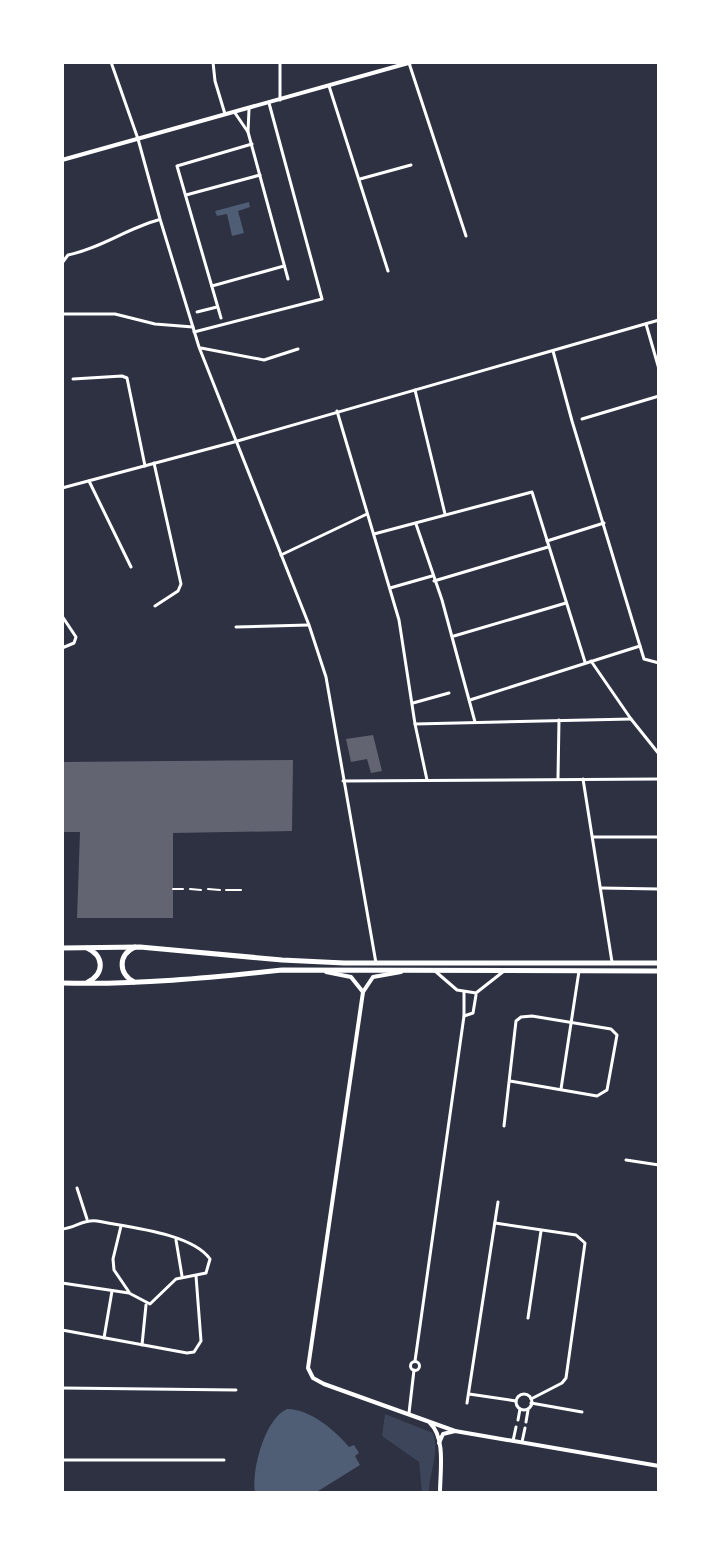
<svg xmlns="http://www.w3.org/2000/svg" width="721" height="1555" font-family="'Work Sans',sans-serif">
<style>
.green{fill:#3c4559}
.water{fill:#4f5d75}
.building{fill:#626471}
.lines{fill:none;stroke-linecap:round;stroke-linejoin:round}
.pedestrian{stroke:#fff;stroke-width:2}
.minor{stroke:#fff;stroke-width:3}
.tertiary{stroke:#fff;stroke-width:4}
.trunk{stroke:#fff;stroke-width:5}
</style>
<rect width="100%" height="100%" fill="#2d3142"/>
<path class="green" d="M385,1414L433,1433C440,1452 429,1473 429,1493H422L419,1462L382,1436Z"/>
<g class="water">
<polygon points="249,202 250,207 238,211 244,233 232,236 227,214 217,216 215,211"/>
<path d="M287,1409C310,1409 335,1430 349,1447L354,1445L359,1453L355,1456L360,1465L315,1493H255C251,1471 265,1418 287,1409Z"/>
</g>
<g class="building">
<polygon points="373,735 382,771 371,773 367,759 351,762 346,739"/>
<polygon points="293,760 292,831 173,833 173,918 77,918 80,832 62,832 62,762"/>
</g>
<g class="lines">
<g class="pedestrian">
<polyline points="173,889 183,889"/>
<polyline points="190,889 201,890"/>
<polyline points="208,889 220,890"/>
<polyline points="226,890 241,890"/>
</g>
<g class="minor">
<polyline points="111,62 138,139 160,219 199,347 309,625 326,677 376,963"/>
<polyline points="213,62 215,81 225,114"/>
<polyline points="409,63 466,236"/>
<polyline points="329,86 388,271"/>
<polyline points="280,100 280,62"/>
<polyline points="249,109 248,132 288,279"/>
<polyline points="235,113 248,132"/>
<polyline points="360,179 411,165"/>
<polyline points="186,195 260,175"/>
<path d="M62,263L68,255C101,248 126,229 158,220"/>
<polyline points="212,286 284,266"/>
<polyline points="197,312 217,307"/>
<polyline points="62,314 115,314 155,324 193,327"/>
<polyline points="221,318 177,166 252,144"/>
<polyline points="646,324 659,369"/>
<polyline points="194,332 322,299 269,103"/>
<polyline points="201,348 264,360 298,349"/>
<polyline points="553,351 572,421 640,646 644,659 659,663"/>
<polyline points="73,379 122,376 127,378 145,466"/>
<polyline points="415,390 445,514"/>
<polyline points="337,411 399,620 415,724 427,780"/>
<polyline points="582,419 659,396"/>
<polyline points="154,463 181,584 178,591 155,606"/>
<polyline points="89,481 131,567"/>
<polyline points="62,488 234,442 659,320"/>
<polyline points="416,524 442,600 475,722"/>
<polyline points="374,534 532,492 585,662"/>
<polyline points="547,541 604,523"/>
<polyline points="281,555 367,514"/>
<polyline points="434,581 548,547"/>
<polyline points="390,588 432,576"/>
<polyline points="62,616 76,637 74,643 62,648"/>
<polyline points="236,627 308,625"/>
<polyline points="454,636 566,603"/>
<polyline points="591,661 631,719 659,754"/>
<polyline points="470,700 640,646"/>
<polyline points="413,703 449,693"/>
<polyline points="415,724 631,719"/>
<polyline points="558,778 559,720"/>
<polyline points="583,779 612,962"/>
<polyline points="343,781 659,779"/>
<polyline points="593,837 659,837"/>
<polyline points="601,888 659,889"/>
<polyline points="435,971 457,990 476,993 504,971"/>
<polyline points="464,1016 473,1013 476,995"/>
<polyline points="561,1089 579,971"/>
<polyline points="504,1126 516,1021 521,1017 532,1016 611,1029 617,1035 607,1090 597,1096 510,1081"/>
<polyline points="626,1160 659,1165"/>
<polyline points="77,1188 87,1219"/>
<polyline points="495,1223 576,1235 585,1243 566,1378 562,1383 531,1399"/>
<polyline points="121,1226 113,1259 114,1270 129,1292"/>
<path d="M62,1229C75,1228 83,1219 97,1221C127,1227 192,1233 210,1259L206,1273L176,1279L150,1304L129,1293L62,1283"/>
<polyline points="176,1240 182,1276"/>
<polyline points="528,1318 541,1231"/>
<polyline points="62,1330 187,1353 194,1352 201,1341 196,1276"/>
<polyline points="104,1338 112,1291"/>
<polyline points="142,1345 146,1305"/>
<polyline points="415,1361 464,1016 464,993"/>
<circle cx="415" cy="1366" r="4.5"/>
<polyline points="62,1388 236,1390"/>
<polyline points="469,1394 516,1401"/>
<circle cx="524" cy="1402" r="8"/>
<polyline points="467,1403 498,1202"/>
<polyline points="531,1403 582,1412"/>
<polyline points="409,1413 414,1370"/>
<polyline points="518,1420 520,1409"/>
<polyline points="526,1422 528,1410"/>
<polyline points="513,1441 516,1427"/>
<polyline points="522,1442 525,1428"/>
<polyline points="62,1460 224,1460"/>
</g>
<g class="tertiary">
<polyline points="62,160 412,62"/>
<polyline points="326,972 351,977 363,992"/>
<polyline points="401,972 373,977 363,992 308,1368 313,1378 324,1384 455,1431"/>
<path d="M430,1423C446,1438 440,1472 440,1493"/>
<polyline points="439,1443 443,1434 455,1431 659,1466"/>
</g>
<g class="trunk">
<polyline points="62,948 140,947 282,960 344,963 659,963"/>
<path d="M87,948C104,956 105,973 88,982"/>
<path d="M134,982C118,973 118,955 135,947"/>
<path d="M62,983C136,985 209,978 282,970L659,971"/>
</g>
</g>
<rect width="721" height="1555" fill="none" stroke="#ffffff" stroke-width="128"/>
</svg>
